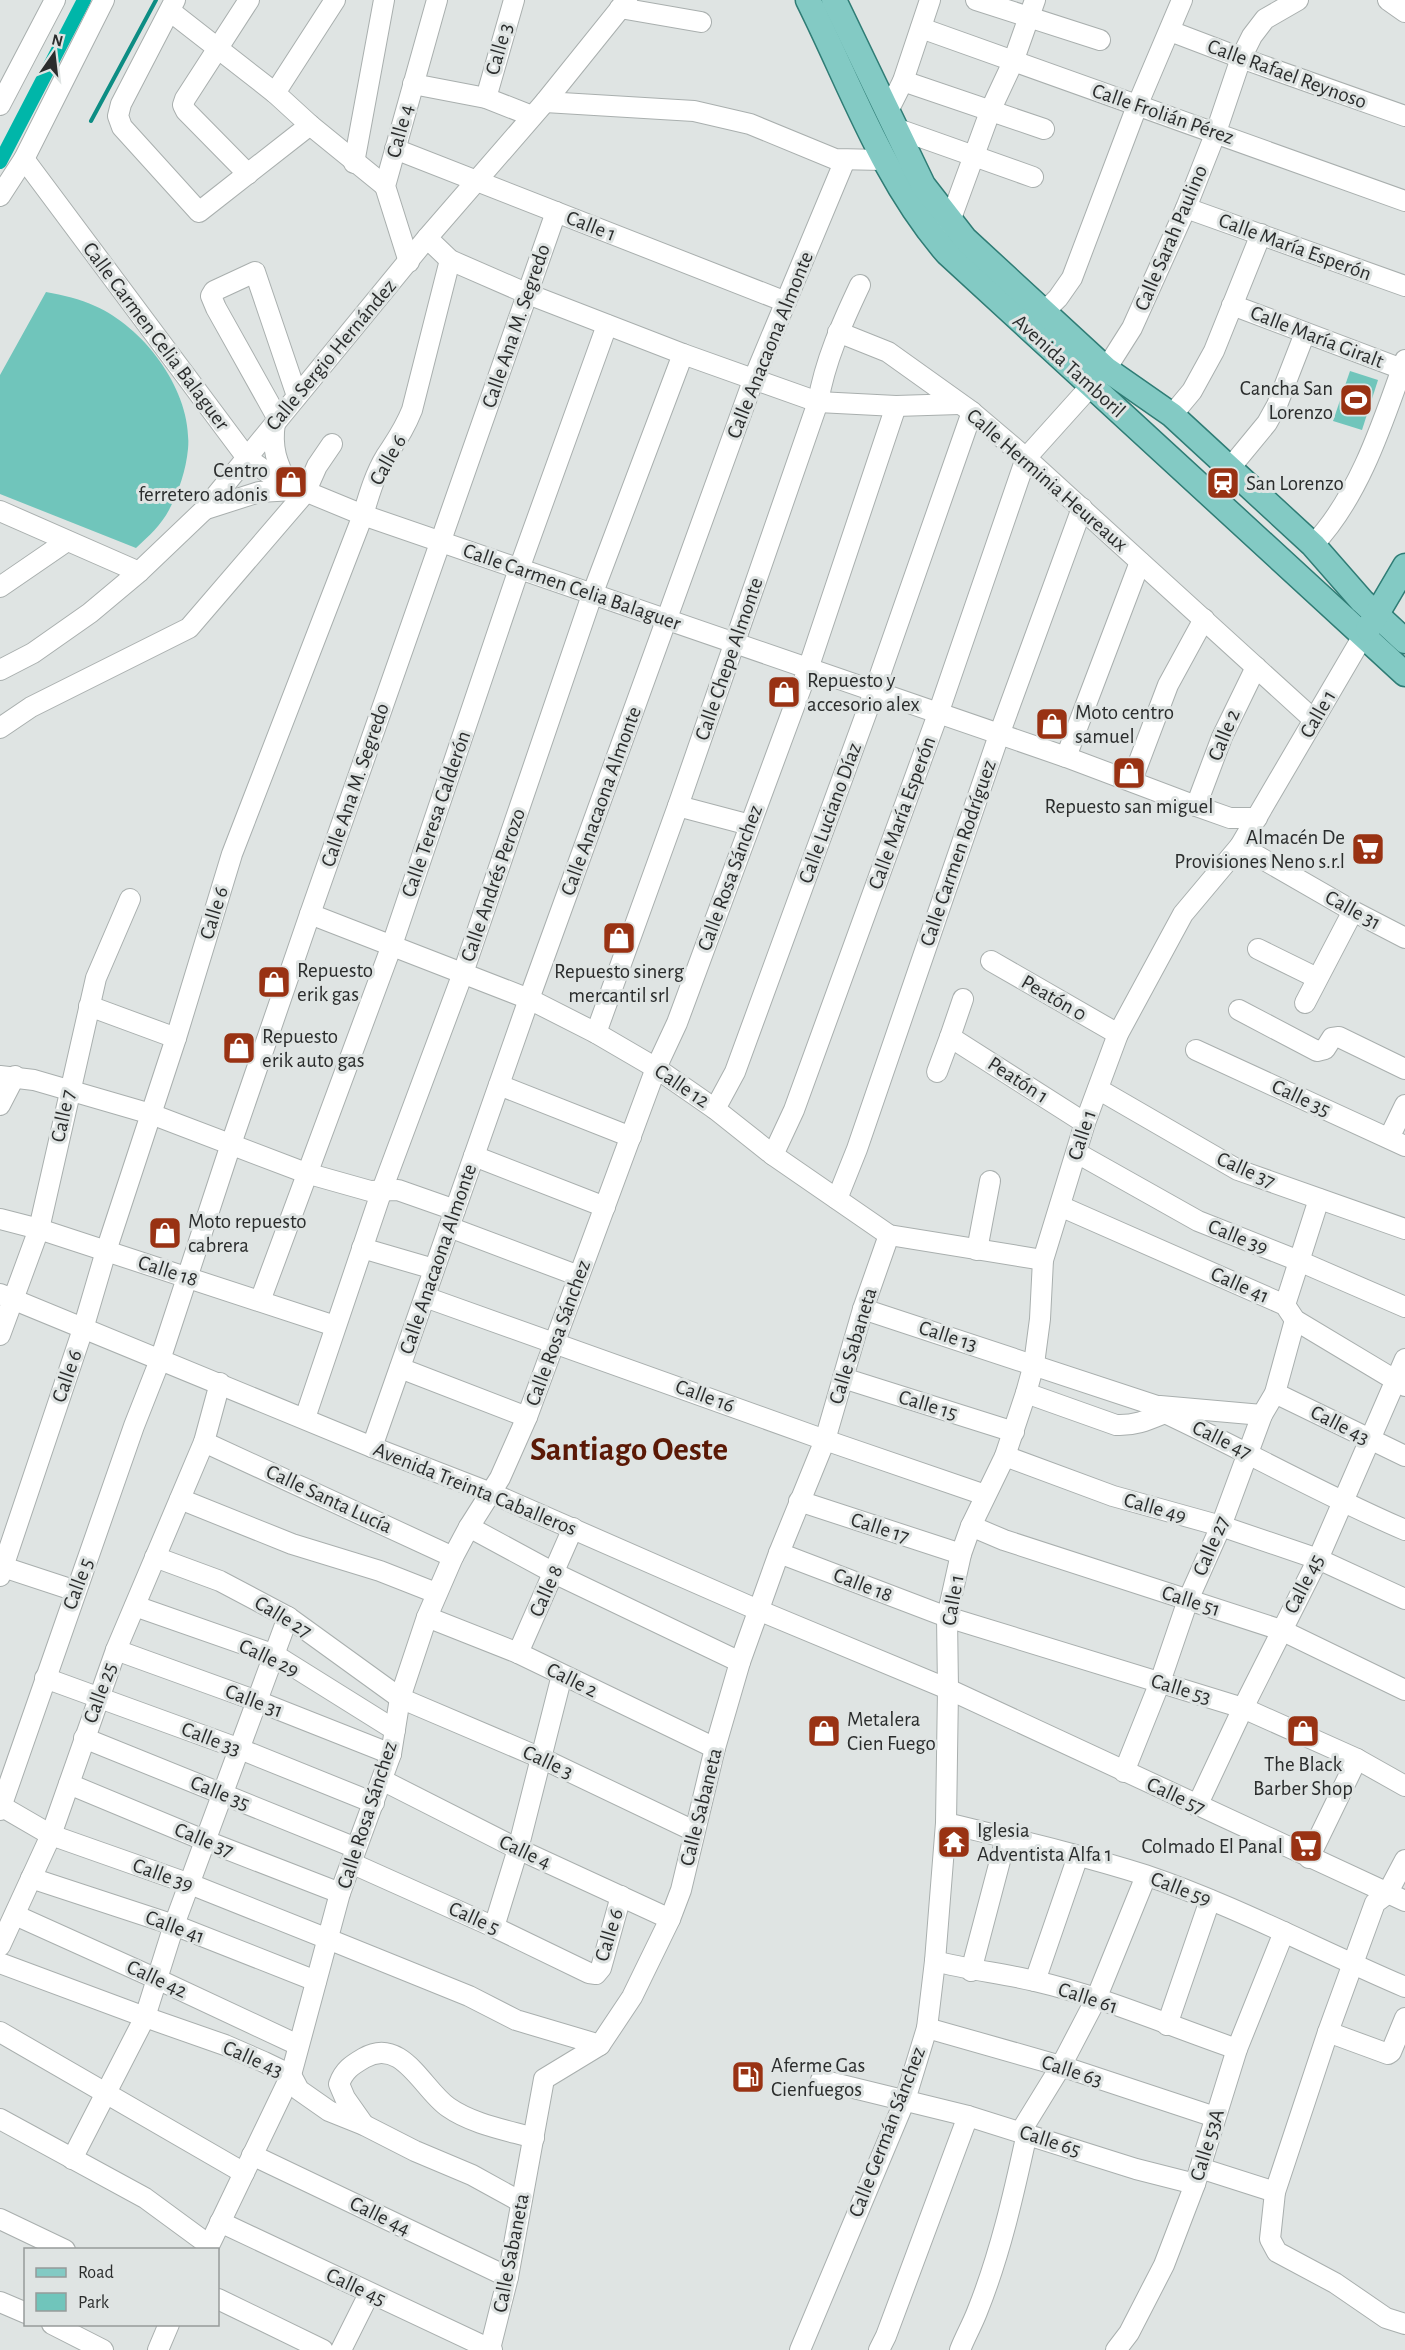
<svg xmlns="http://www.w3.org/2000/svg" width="1405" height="2350" font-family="'Alegreya Sans',sans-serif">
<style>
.green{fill:#70c5bb}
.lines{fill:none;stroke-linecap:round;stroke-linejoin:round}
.stream{stroke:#0d8d84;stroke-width:4}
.canal{stroke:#00b6a9;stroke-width:14}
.minor-casing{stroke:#a9afae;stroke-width:22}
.major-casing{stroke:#2f7c75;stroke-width:27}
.minor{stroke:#fff;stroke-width:20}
.major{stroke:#83cac4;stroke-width:24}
.labels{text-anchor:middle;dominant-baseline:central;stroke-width:6;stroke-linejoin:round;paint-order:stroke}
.street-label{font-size:21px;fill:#2b2d2d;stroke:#dfe4e3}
.poi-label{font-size:21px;fill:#2b2d2d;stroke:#dfe4e3;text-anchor:start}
.town-label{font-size:33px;font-weight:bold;fill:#5b1906;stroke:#dfe4e3}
</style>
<rect width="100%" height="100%" fill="#dfe4e3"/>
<g class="green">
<path d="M46,292C63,295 80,299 95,306C145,328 193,392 188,449C186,470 179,491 169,510C161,525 149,536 136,548L0,494V375Z"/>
<polygon points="1350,371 1378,380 1362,430 1333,421"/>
</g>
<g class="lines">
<polyline class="stream" points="91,121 156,0"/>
<polyline class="canal" points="0,162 84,0"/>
<defs>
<g id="minor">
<polyline points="175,0 121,104 118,116 122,127 199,212 310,125"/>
<polyline points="976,0 1100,40"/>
<polyline points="1388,0 1405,12"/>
<polyline points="620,8 701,22"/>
<polyline points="170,11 275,93 310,125 385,186"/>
<polyline points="921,28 1405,201"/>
<polyline points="1170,31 1241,58 1405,116"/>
<polyline points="903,81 1044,129"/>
<polyline points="413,84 486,98 532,116"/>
<polyline points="275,93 335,0"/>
<polyline points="486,98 514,0"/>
<polyline points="545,102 694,111 750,124 835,159 883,160"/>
<polyline points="0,105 55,0"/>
<polyline points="888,111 903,81 930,0"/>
<polyline points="895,128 1033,177"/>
<polyline points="395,149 786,302"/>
<polyline points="24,159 247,458 278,480 363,515 1066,757 1196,806 1230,818 1257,818"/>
<polyline points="354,163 384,0"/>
<polyline points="248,174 186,111 183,105 185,99 249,0"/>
<polyline points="0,196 24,159 104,0"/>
<polyline points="1186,208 1405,286"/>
<polyline points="943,227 950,221 991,109 1013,62 1035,0"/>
<polyline points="427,238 450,260 528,294 683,354 818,402 896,406 959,404"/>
<polyline points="409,262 385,186 437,0"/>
<polyline points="1232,305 1402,369"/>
<polyline points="1034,322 1058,298 1072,278 1137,106 1182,0"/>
<polyline points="838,332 888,352 972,412 1026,458 1314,720"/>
<polyline points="1172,415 1192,391 1214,351 1261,234"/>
<polyline points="278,419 216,308 211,296 214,291 255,272 297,396"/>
<path d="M275,423C271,448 277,463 288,485"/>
<polyline points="1230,468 1267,423 1277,405 1305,333"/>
<polyline points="206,509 259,492 294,490"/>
<polyline points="0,511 139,572"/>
<path d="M1313,545C1359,497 1383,422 1405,360"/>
<polyline points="0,587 67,541"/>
<polyline points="0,670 33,653 90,613 139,572 204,510 427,238 545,102 627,0"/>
<polyline points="0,728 31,707 189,628 305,493 317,466 332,444"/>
<polyline points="1066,757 1140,562"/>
<polyline points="1132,780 1168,685 1204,619"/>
<polyline points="678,806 750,825"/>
<polyline points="1196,806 1222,737 1256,667"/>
<polyline points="1240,846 1353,911 1405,938"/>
<polyline points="310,914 529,999 596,1033 656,1068 715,1109 773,1155 889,1235 1043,1260"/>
<polyline points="1258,949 1317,978"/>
<polyline points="991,961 1118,1034"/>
<polyline points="963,999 950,1037 1085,1123"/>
<polyline points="1305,1003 1353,911"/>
<polyline points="89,1006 176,1038"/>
<polyline points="1239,1010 1317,1051 1325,1049 1332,1038 1339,1037 1405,1069"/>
<path d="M596,1033L678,806L818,402C825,361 842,323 860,285"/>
<polyline points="1196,1050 1405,1146"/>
<polyline points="937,1072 950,1037"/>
<polyline points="0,1076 34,1080 151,1114 306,1173 370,1191 398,1190 455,1210"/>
<polyline points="499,1085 631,1137"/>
<polyline points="1098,1089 1238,1170 1405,1229"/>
<polyline points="0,1105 15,1076"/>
<polyline points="715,1109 735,1072 874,692 972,412"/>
<polyline points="1389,1138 1405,1105"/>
<polyline points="1077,1153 1198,1221 1299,1261 1405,1307"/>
<polyline points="773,1155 794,1110 938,714 1026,458 1106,369 1132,328 1186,208 1216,132 1241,58 1252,36 1265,19 1298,0"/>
<polyline points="474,1156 605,1207"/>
<polyline points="837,1199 857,1149 999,735 1082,508"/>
<polyline points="1060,1206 1285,1305 1295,1320 1405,1386"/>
<polyline points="0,1219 39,1229 335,1326"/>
<polyline points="449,1227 579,1276"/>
<polyline points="362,1248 434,1269"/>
<polyline points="977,1250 990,1181"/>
<polyline points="0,1294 372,1447 491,1493 758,1610 948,1689 1405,1901"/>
<polyline points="425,1297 825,1440 985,1495"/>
<polyline points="260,1301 392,945 519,569 607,325"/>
<polyline points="1285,1305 1319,1199"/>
<path d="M863,1309L1157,1406L1165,1413C1246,1451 1323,1495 1405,1530"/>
<polyline points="0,1335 39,1229 96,978 130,899"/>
<polyline points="400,1368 527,1417"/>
<polyline points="843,1378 1014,1432"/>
<path d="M1026,1393L1116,1425C1135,1426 1148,1420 1165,1413"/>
<polyline points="1275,1393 1405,1456"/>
<polyline points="1160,1406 1262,1415"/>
<polyline points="305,1418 382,1190 463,973 592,595 683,354"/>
<polyline points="204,1442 453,1557"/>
<polyline points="372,1447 529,999 754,378 845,160"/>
<polyline points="1005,1456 1113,1496 1221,1526 1318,1559 1405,1599"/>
<polyline points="180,1499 292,1544 380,1571 436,1593"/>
<polyline points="799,1501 961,1554"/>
<polyline points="971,1526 1004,1540 1281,1630 1405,1690"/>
<polyline points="469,1527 554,1573 740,1662"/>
<polyline points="779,1553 947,1617 1243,1708 1357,1759 1405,1786"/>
<polyline points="155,1557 220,1581 288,1617 400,1698 541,1758 694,1831"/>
<polyline points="0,1566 76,1591"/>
<path d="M0,1576L83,1329L106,1251L176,1038L232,854L363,515C369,495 375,474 386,456C397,439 404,430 412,410L450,260"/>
<polyline points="135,1606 275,1655 395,1730"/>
<polyline points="427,1617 518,1653 715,1748"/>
<polyline points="116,1650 257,1701 391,1754"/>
<polyline points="518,1653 573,1528"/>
<polyline points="45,1678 240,1749 374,1803"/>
<polyline points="84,1738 356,1848"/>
<polyline points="1124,1772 1160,1682 1188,1600 1221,1526 1262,1415 1275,1393 1295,1320"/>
<polyline points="382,1780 518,1849 670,1919"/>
<polyline points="69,1784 206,1841 340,1893"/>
<polyline points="1,1806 51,1835 190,1884 328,1939 469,1996 516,2020 600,2045"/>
<polyline points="1197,1806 1243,1708 1318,1559 1405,1359"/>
<polyline points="0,1810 134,1426 160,1360 231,1144 310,914 556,212"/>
<path d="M946,1823C1012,1839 1079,1854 1145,1875C1234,1905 1318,1950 1405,1987"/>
<polyline points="1309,1858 1357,1759"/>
<polyline points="1405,1860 1387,1894 1375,1903 1328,2032 1275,2192 1270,2239 1277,2252 1335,2283 1386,2318 1405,2324"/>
<polyline points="351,1863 494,1927 589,1973 596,1974 601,1968 621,1896"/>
<polyline points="31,1878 174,1925 316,1981"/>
<polyline points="15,1915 157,1979 298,2045"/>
<polyline points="494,1927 518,1849 562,1675"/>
<polyline points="0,1946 51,1835 116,1650 204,1442 220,1383"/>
<path d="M935,1961C968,1970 1002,1973 1035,1981C1104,1997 1170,2026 1237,2049"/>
<polyline points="0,1963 145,2017 225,2045 264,2062 291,2075 299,2090 329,2111 364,2125 415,2151 472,2175 521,2202"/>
<polyline points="971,1971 1006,1838"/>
<polyline points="1035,1981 1078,1856"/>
<polyline points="1167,2025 1210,1900"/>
<polyline points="927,2028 1061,2066 1215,2117"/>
<polyline points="0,2032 244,2173"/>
<polyline points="1328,2032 1388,2054 1391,2052 1405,2018"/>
<polyline points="821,2080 968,2116 1136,2169 1195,2184"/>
<polyline points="0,2119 145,2198 209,2245"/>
<path d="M364,2125L345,2098L339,2084C344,2070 352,2065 364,2058C402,2036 423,2090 448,2107C472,2124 506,2130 534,2138"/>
<polyline points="1021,2131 1061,2066 1096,1999 1146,1876"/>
<polyline points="252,2155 508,2277"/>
<polyline points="72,2159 145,2017 174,1925 288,1617"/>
<polyline points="1200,2168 1275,2192"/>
<polyline points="0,2219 65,2250"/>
<polyline points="220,2222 492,2350"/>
<polyline points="207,2250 291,2075 340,1893 391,1754 400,1698 427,1617 453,1557 469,1527 500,1478 527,1417 656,1068 677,1023 808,669 896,406"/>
<polyline points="218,2299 323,2350"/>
<polyline points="0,2302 26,2313"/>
<polyline points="52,2324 103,2350"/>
<polyline points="490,2349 508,2277 544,2079 600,2045 632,1997 670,1919 681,1890 715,1748 740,1662 779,1553 825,1440 863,1309 889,1235"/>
<polyline points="158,2350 169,2324"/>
<polyline points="341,2350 369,2294"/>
<polyline points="800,2350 905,2100 927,2028 935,1961 946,1823 948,1689 947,1617 961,1554 971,1526 1005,1456 1026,1393 1034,1364 1040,1319 1043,1260 1085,1123 1118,1034 1183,914 1240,846 1363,636"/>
<polyline points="879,2350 886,2336 968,2116"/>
<path d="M960,2350C965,2337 972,2325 977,2312C1000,2255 1014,2193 1027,2133"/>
<polyline points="1116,2350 1129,2333 1164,2265 1195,2184 1237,2049 1284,1932"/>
</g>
<g id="major">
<path d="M808,0C851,86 883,179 947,253L1405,674"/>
<polyline points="834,0 923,185 965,239 1106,369 1172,415 1313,545 1362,601 1405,641"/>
<polyline points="1368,629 1405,566"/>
</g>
</defs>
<use href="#minor" class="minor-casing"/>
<use href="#major" class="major-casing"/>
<use href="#minor" class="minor"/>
<use href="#major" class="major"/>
</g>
<defs>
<symbol id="stadium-square" viewBox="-11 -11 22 22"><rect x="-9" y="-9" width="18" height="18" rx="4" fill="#993213" stroke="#dfe4e3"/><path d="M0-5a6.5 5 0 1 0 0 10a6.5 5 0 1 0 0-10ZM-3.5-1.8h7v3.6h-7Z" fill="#fff"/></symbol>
<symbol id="shop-square" viewBox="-11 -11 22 22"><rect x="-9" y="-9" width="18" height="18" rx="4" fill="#993213" stroke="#dfe4e3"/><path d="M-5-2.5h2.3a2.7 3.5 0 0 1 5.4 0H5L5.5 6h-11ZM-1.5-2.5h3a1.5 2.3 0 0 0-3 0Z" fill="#fff"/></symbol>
<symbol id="station-square" viewBox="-11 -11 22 22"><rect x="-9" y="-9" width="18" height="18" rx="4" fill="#993213" stroke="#dfe4e3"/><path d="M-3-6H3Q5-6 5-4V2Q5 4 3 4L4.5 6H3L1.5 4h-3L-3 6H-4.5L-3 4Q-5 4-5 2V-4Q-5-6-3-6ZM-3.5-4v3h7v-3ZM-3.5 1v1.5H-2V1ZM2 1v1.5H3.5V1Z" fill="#fff"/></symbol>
<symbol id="supermarket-square" viewBox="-11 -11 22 22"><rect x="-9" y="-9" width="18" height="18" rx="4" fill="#993213" stroke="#dfe4e3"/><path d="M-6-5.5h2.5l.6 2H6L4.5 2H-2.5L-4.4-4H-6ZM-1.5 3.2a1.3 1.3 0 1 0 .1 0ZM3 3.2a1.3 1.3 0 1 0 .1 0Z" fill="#fff"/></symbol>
<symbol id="temple-square" viewBox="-11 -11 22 22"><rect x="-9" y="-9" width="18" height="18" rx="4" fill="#993213" stroke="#dfe4e3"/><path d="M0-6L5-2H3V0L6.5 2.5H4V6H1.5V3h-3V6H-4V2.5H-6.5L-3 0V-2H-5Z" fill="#fff"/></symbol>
<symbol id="fuel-square" viewBox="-11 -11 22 22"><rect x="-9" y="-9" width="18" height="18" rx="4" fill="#993213" stroke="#dfe4e3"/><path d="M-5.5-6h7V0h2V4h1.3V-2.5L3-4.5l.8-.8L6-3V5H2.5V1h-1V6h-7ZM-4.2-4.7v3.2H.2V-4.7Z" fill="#fff"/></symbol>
</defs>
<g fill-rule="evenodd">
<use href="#stadium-square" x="1337" y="381" width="38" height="38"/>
<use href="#shop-square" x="272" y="463" width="38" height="38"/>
<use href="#station-square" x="1204" y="464" width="38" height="38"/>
<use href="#shop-square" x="765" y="673" width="38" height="38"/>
<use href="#shop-square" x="1033" y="705" width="38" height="38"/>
<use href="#shop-square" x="1110" y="754" width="38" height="38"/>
<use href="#supermarket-square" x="1349" y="830" width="38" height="38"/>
<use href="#shop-square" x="600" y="919" width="38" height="38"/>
<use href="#shop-square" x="255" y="963" width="38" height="38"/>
<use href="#shop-square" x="220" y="1029" width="38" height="38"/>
<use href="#shop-square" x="146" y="1214" width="38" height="38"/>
<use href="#shop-square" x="805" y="1712" width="38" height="38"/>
<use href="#shop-square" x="1284" y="1712" width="38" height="38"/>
<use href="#temple-square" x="935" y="1823" width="38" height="38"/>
<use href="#supermarket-square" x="1287" y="1827" width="38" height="38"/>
<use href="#fuel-square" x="729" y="2058" width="38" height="38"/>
</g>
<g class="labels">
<g class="street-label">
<text transform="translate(499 49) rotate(-74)">Calle 3</text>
<text transform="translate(1287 74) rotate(20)">Calle Rafael Reynoso</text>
<text transform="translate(1163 114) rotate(19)">Calle Frolián Pérez</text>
<text transform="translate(400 131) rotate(-75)">Calle 4</text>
<text transform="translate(591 226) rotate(21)">Calle 1</text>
<text transform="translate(1171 238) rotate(-67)">Calle Sarah Paulino</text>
<text transform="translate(1295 247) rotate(20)">Calle María Esperón</text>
<text transform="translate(516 326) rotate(-71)">Calle Ana M. Segredo</text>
<text transform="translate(156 336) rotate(53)">Calle Carmen Celia Balaguer</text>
<text transform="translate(1317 337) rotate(21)">Calle María Giralt</text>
<text transform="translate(770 345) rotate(-68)">Calle Anacaona Almonte</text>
<text transform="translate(331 355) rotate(-50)">Calle Sergio Hernández</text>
<text transform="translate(1069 366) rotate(42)">Avenida Tamboril</text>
<text transform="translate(388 460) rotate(-61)">Calle 6</text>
<text transform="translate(1047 480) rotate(41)">Calle Herminia Heureaux</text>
<text transform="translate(572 587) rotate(19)">Calle Carmen Celia Balaguer</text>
<text transform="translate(729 659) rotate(-71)">Calle Chepe Almonte</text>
<text transform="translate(1318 714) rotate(-60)">Calle 1</text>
<text transform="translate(1224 735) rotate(-68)">Calle 2</text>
<text transform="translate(355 785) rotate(-71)">Calle Ana M. Segredo</text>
<text transform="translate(601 801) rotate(-70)">Calle Anacaona Almonte</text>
<text transform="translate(830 813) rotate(-70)">Calle Luciano Díaz</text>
<text transform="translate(902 813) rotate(-70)">Calle María Esperón</text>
<text transform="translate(436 814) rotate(-71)">Calle Teresa Calderón</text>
<text transform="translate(958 853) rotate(-71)">Calle Carmen Rodríguez</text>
<text transform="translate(730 878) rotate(-70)">Calle Rosa Sánchez</text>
<text transform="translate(493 885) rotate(-71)">Calle Andrés Perozo</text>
<text transform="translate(1353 910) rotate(29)">Calle 31</text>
<text transform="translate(214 913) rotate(-73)">Calle 6</text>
<text transform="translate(1054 998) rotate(30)">Peatón 0</text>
<text transform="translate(1018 1080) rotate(33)">Peatón 1</text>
<text transform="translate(682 1086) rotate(34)">Calle 12</text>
<text transform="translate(1301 1098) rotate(25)">Calle 35</text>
<text transform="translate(63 1116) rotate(-78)">Calle 7</text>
<text transform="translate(1082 1135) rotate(-72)">Calle 1</text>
<text transform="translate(1246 1170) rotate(24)">Calle 37</text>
<text transform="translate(1238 1237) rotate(22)">Calle 39</text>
<text transform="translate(438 1259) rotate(-71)">Calle Anacaona Almonte</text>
<text transform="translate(168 1271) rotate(18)">Calle 18</text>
<text transform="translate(1240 1285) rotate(24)">Calle 41</text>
<text transform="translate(558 1333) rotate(-70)">Calle Rosa Sánchez</text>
<text transform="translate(948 1336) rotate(18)">Calle 13</text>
<text transform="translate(853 1346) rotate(-73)">Calle Sabaneta</text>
<text transform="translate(67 1376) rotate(-71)">Calle 6</text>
<text transform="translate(705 1396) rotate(20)">Calle 16</text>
<text transform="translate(928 1405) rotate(17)">Calle 15</text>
<text transform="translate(1340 1425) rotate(27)">Calle 43</text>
<text transform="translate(1222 1440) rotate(26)">Calle 47</text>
<text transform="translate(475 1489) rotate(22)">Avenida Treinta Caballeros</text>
<text transform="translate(329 1499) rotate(25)">Calle Santa Lucía</text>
<text transform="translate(1155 1508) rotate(16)">Calle 49</text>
<text transform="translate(880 1528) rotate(18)">Calle 17</text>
<text transform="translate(1211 1546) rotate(-67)">Calle 27</text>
<text transform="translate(78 1584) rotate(-70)">Calle 5</text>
<text transform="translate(1304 1584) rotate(-63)">Calle 45</text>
<text transform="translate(863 1585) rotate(21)">Calle 18</text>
<text transform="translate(546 1591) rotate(-66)">Calle 8</text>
<text transform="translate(953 1600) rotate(-80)">Calle 1</text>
<text transform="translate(1191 1601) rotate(18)">Calle 51</text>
<text transform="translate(283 1617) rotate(31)">Calle 27</text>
<text transform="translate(269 1658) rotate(25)">Calle 29</text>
<text transform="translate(572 1680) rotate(26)">Calle 2</text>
<text transform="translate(1181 1689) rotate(17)">Calle 53</text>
<text transform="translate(100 1693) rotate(-70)">Calle 25</text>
<text transform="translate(254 1701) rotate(21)">Calle 31</text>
<text transform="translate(211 1739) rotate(21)">Calle 33</text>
<text transform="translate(548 1762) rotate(25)">Calle 3</text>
<text transform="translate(220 1793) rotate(22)">Calle 35</text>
<text transform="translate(1176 1796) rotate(25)">Calle 57</text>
<text transform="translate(701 1807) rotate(-76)">Calle Sabaneta</text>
<text transform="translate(367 1815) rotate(-72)">Calle Rosa Sánchez</text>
<text transform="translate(204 1840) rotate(22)">Calle 37</text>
<text transform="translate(525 1852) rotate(25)">Calle 4</text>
<text transform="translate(163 1875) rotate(20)">Calle 39</text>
<text transform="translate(1181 1889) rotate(21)">Calle 59</text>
<text transform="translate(474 1918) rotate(24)">Calle 5</text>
<text transform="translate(175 1927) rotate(20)">Calle 41</text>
<text transform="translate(609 1935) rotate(-73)">Calle 6</text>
<text transform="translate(157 1979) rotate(25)">Calle 42</text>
<text transform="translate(1088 1998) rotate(18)">Calle 61</text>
<text transform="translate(253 2059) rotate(24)">Calle 43</text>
<text transform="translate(1072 2071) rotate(18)">Calle 63</text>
<text transform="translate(887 2132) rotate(-69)">Calle Germán Sánchez</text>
<text transform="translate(1050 2141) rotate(18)">Calle 65</text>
<text transform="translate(1207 2145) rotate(-73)">Calle 53A</text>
<text transform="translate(380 2216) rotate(26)">Calle 44</text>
<text transform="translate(511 2253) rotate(-79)">Calle Sabaneta</text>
<text transform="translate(356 2287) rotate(25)">Calle 45</text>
</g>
<g class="poi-label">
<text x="1333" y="388" text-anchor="end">Cancha San<tspan x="1333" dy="24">Lorenzo</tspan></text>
<text x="268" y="470" text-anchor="end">Centro<tspan x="268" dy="24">ferretero adonis</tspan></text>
<text x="1246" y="483">San Lorenzo</text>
<text x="807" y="680">Repuesto y<tspan x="807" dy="24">accesorio alex</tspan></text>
<text x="1075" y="712">Moto centro<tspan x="1075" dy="24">samuel</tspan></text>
<text x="1129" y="806" text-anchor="middle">Repuesto san miguel</text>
<text x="1345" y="837" text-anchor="end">Almacén De<tspan x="1345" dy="24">Provisiones Neno s.r.l</tspan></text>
<text x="297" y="970">Repuesto<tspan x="297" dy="24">erik gas</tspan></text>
<text x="619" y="971" text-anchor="middle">Repuesto sinerg<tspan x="619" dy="24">mercantil srl</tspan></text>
<text x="262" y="1036">Repuesto<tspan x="262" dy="24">erik auto gas</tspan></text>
<text x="188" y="1221">Moto repuesto<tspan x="188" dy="24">cabrera</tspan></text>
<text x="847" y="1719">Metalera<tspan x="847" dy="24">Cien Fuego</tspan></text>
<text x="1303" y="1764" text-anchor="middle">The Black<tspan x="1303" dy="24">Barber Shop</tspan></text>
<text x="977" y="1830">Iglesia<tspan x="977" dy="24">Adventista Alfa 1</tspan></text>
<text x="1283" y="1846" text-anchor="end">Colmado El Panal</text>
<text x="771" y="2065">Aferme Gas<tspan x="771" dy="24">Cienfuegos</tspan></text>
</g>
<g class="town-label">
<text x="629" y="1450">Santiago Oeste</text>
</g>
</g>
<rect x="24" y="2248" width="195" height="78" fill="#dfe4e3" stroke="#979b9a" stroke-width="1.5"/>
<rect x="36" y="2268" width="30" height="9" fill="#83cac4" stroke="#979b9a" stroke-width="1.5"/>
<text x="78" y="2278" font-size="18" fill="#2b2d2d">Road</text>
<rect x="36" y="2293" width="30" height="18" fill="#70c5bb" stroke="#979b9a" stroke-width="1.5"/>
<text x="78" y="2308" font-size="18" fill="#2b2d2d">Park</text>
<g transform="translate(54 54) rotate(14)" stroke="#dfe4e3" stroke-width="4.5" paint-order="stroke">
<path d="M0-4.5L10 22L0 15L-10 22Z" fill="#2b2d2d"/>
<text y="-9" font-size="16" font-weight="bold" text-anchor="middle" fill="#2b2d2d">N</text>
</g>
</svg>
